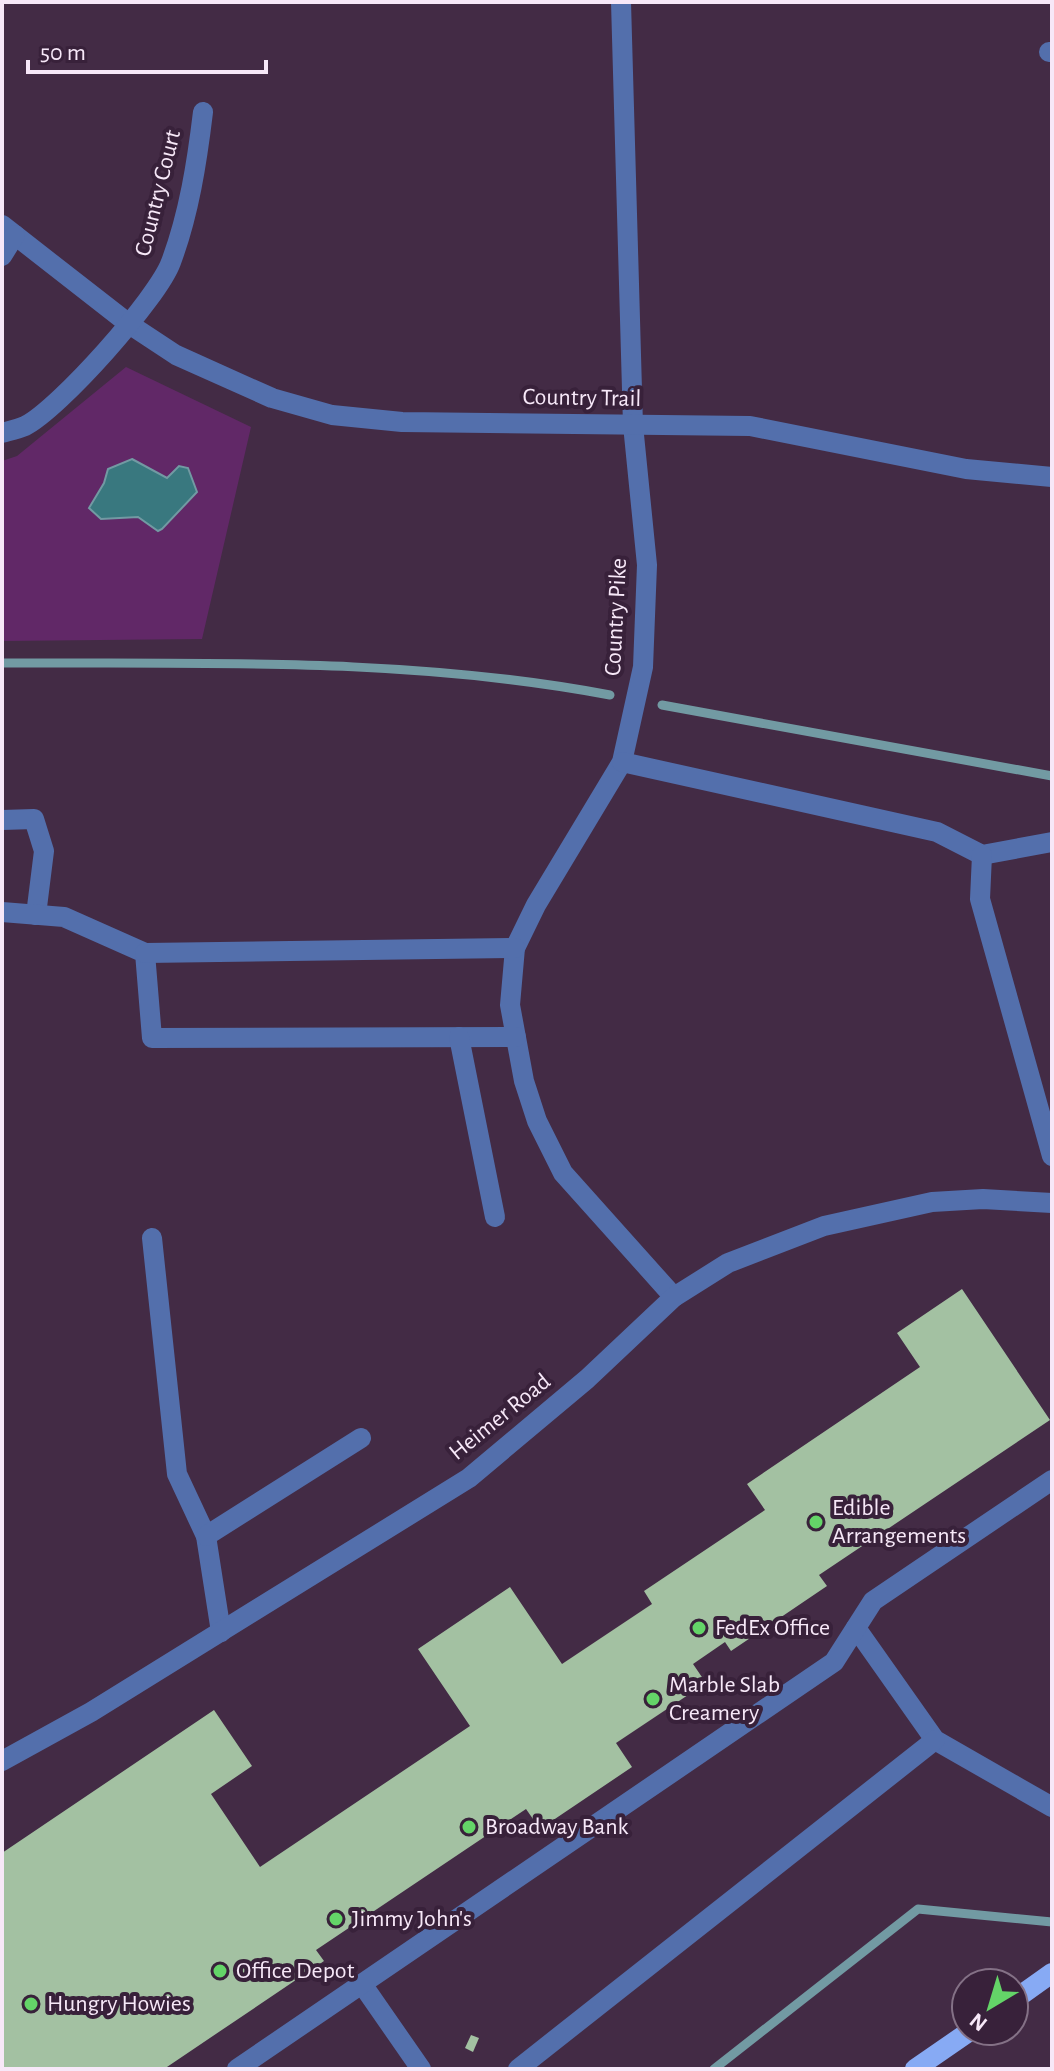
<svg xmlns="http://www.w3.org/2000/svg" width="1054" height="2071" font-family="'Alegreya Sans',sans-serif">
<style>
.green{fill:#612867}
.water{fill:#39787f;stroke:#729aa3;stroke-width:2}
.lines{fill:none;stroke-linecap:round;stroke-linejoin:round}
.stream{stroke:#729aa3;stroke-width:9}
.building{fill:#a3c1a2}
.minor{stroke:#536fac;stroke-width:20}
.major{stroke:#87aaf4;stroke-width:20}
.poi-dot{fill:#64d468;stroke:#38213a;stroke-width:3}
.labels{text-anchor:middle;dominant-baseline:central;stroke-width:8;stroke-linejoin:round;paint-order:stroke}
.street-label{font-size:24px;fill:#f7e8f8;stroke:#38213a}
.poi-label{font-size:24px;fill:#f7e8f8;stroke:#38213a;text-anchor:start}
</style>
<rect width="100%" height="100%" fill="#432b45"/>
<polygon class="green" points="126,367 251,427 202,639 2,641 2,461 17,456"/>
<polygon class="water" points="132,459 167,478 179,466 188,468 197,492 162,529 158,531 138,517 101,519 89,508 104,483 108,469"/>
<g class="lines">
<g class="stream">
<path d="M2,663C205,664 410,657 610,695"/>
<polyline points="662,705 1052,776"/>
<polyline points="714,2069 918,1909 1052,1922"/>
</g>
</g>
<g class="building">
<polygon points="962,1289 1050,1420 819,1575 827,1586 731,1651 725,1642 693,1664 706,1683 616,1743 632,1767 540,1829 526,1809 316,1950 324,1961 164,2069 2,2069 2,1853 214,1710 252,1766 211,1794 260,1867 470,1726 418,1649 510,1587 562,1664 652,1604 644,1591 765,1510 747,1484 920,1367 897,1333"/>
<polygon points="471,2035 479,2038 473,2052 465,2048"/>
</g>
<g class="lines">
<g class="minor">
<polyline points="621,2 633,425 647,565 643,667 622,762 536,905 515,948 510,1005 524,1081 537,1121 563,1173 674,1297"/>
<polyline points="1049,52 1052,52"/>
<polyline points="2,225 129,324 176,355 272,398 332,415 402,422 750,426 966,469 1052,477"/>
<polyline points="2,256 15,235"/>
<path d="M2,433C9,431 18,429 25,426C59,409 158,298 171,262C189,214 197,162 203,112"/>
<polyline points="622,762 937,832 982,855 1052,842"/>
<polyline points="2,820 34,819 44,851 36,915"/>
<polyline points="982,855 980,899 1052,1156"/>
<polyline points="2,912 64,917 145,953 152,1038 516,1037"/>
<polyline points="145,953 515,948"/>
<polyline points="459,1037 495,1217"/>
<polyline points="152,1238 177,1474 206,1536 221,1632"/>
<polyline points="206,1536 361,1438"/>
<polyline points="856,1628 935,1740 1052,1807"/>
<polyline points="2,1761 91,1712 469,1478 587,1379 674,1297 728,1263 824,1226 932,1202 983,1199 1052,1203"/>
<polyline points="362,1984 421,2069"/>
<polyline points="237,2069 834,1662 873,1601 1052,1480"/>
<polyline points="518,2069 935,1740"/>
</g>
<g class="major">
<polyline points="1014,2000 1052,1973"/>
<polyline points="915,2069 970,2031"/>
</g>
</g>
<g class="poi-dot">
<circle cx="816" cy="1522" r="8"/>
<circle cx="699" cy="1628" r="8"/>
<circle cx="653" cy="1699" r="8"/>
<circle cx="469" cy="1827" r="8"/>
<circle cx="336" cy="1919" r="8"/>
<circle cx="220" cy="1971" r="8"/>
<circle cx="31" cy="2004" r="8"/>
</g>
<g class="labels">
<g class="street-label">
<text transform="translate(158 193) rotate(-76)">Country Court</text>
<text transform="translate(582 398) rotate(1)">Country Trail</text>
<text transform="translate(616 617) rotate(-87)">Country Pike</text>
<text transform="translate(500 1417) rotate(-39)">Heimer Road</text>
</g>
<g class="poi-label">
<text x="832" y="1508">Edible<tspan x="832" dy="28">Arrangements</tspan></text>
<text x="715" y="1628">FedEx Office</text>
<text x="669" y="1685">Marble Slab<tspan x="669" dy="28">Creamery</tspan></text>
<text x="485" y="1827">Broadway Bank</text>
<text x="352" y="1919">Jimmy John's</text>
<text x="236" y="1971">Office Depot</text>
<text x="47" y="2004">Hungry Howies</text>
</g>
</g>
<rect width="1054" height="2071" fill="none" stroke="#f7e8f8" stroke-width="8"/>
<g transform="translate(990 2007) rotate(218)"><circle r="38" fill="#38213a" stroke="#847186" stroke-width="2"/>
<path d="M0-6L14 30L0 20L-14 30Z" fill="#64d468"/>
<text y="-12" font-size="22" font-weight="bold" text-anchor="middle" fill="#f7e8f8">N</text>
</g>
<path d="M28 60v12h238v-12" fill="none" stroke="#f7e8f8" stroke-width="4"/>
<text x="40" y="60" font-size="24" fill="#f7e8f8" stroke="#38213a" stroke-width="6" paint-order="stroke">50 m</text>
</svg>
